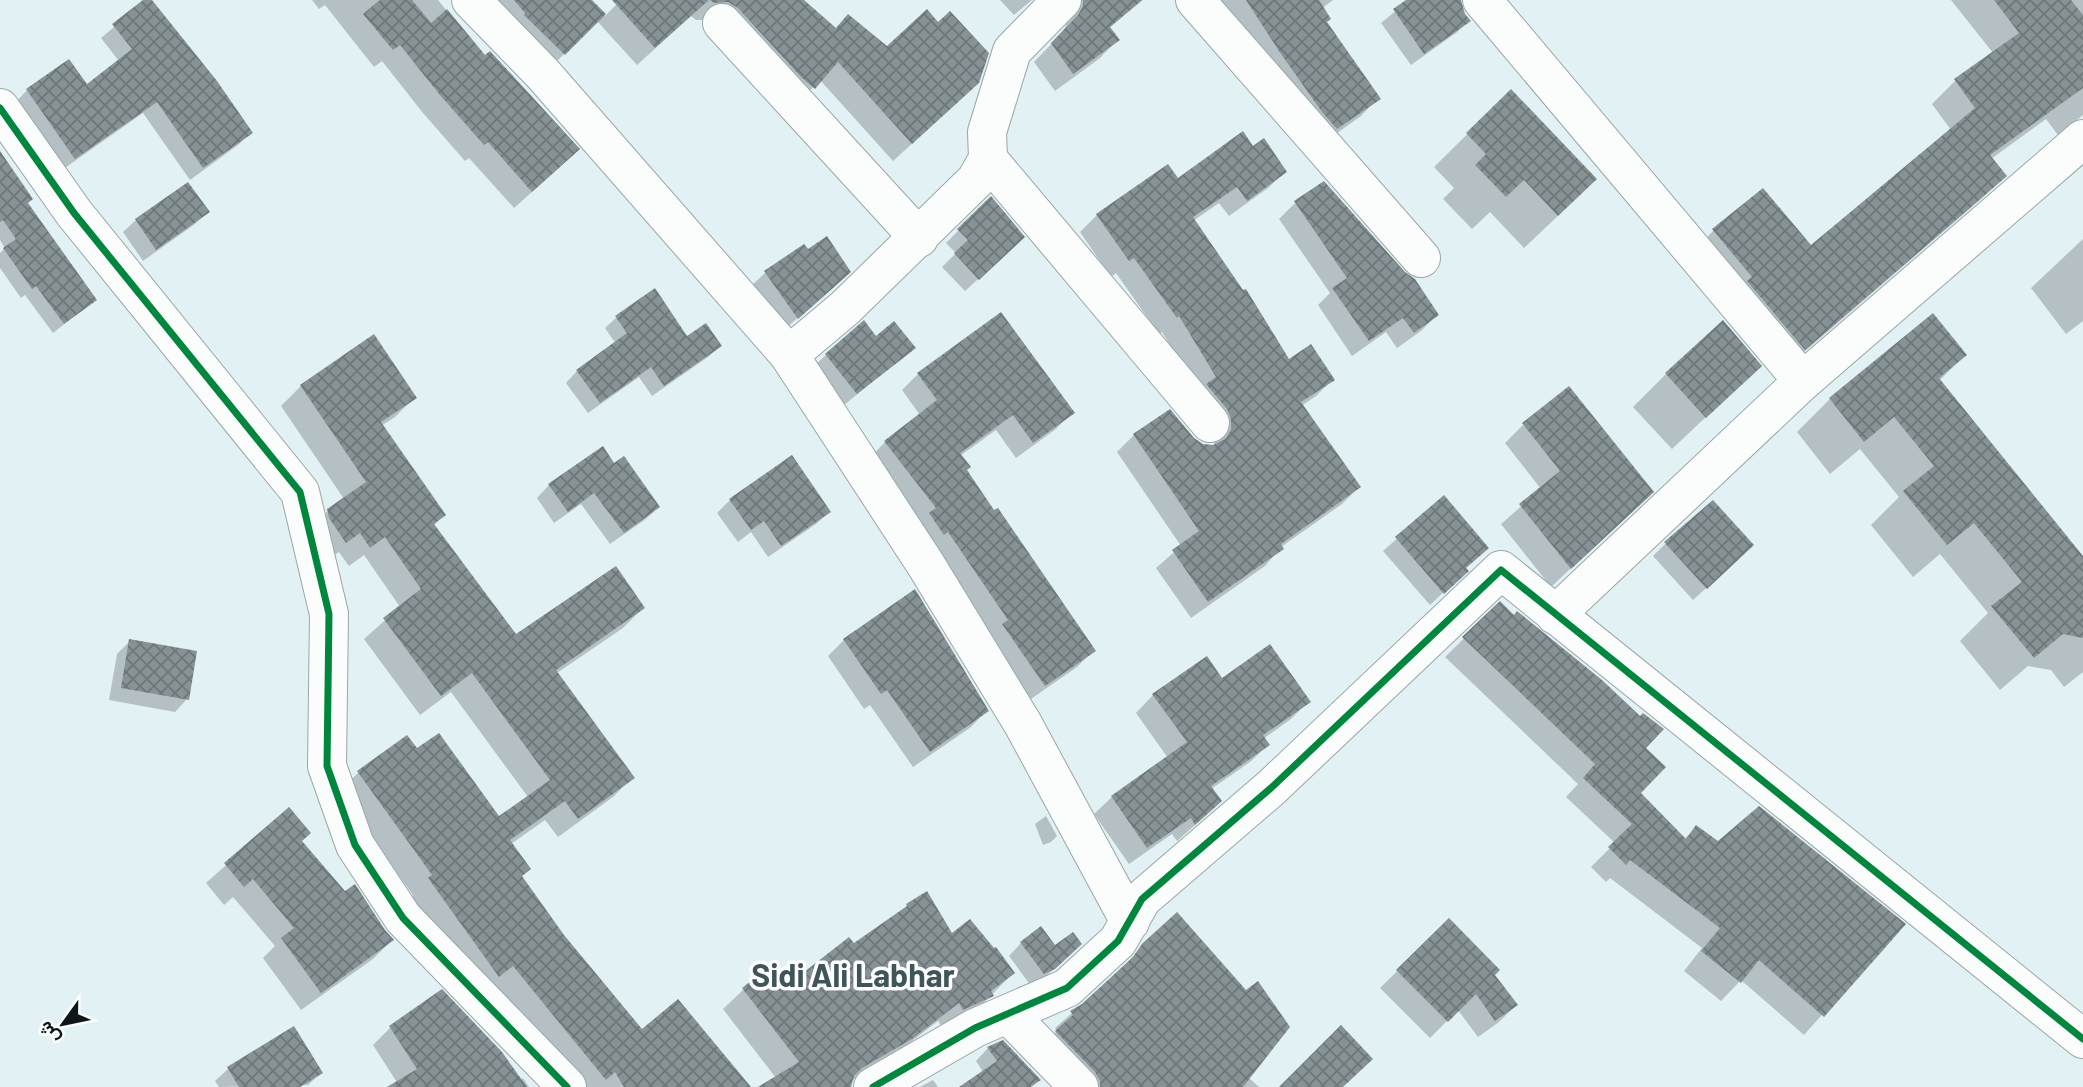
<svg xmlns="http://www.w3.org/2000/svg" width="2083" height="1087" font-family="Barlow,Vazirmatn,sans-serif">
<style>
.shadow{fill:#0003}
.building{fill:url(#building-cross-hatch)}
.lines{fill:none;stroke-linecap:round;stroke-linejoin:round}
.minor-casing{stroke:#9aa6a8;stroke-width:40}
.minor{stroke:#fbfdfd;stroke-width:38}
.cycleway-casing{stroke:#fdfdfd;stroke-width:11}
.cycleway{stroke:#00873e;stroke-width:7}
.labels{text-anchor:middle;dominant-baseline:central;stroke-width:7;stroke-linejoin:round;paint-order:stroke}
.district-label{font-size:32px;font-weight:bold;fill:#3e5559;stroke:#fdfdfd}
</style>
<defs>
<pattern id="building-cross-hatch" width="8" height="8" patternUnits="userSpaceOnUse" patternTransform="scale(1.75)"><rect width="8" height="8" fill="#879295"/><path d="M0 0l8 8M0 8l8-8" fill="none" stroke="#6d7679"/></pattern>
</defs>
<rect width="100%" height="100%" fill="#e2f1f4"/>
<g class="shadow">
<polygon points="146,0 150,0 251,132 238,145 190,180 143,113 62,170 15,103 27,90 87,87 119,61 101,38"/>
<polygon points="312,0 438,0 485,58 560,167 514,208 469,158 465,161 423,113 382,61 374,67 325,5 319,9"/>
<polygon points="491,0 589,0 605,16 621,0 791,0 835,29 959,101 893,161 820,80 796,105 711,20 696,20 691,16 637,65 597,21 551,67"/>
<polygon points="1000,0 1032,0 1014,15"/>
<polygon points="1056,0 1143,0 1109,28 1117,40 1100,58 1055,91 1034,62 1060,35 1066,26 1066,13"/>
<polygon points="1217,0 1333,0 1297,27 1378,98 1361,116 1319,146"/>
<polygon points="1409,0 1459,0 1459,5 1469,21 1456,33 1411,65 1381,23"/>
<polygon points="1951,0 2083,0 2083,115 2058,135 2046,119 1991,159 2005,176 1981,199 1781,372 1690,255 1713,231 1763,190 1810,248 1951,130 1932,104 1956,80 1993,53"/>
<polygon points="1511,91 1562,212 1524,248 1490,212 1472,229 1443,199 1454,188 1434,167"/>
<polygon points="1252,148 1285,172 1268,188 1229,216 1219,203 1193,221 1288,361 1333,379 1316,396 1301,406 1359,487 1342,504 1281,547 1265,566 1191,618 1156,568 1181,546 1117,452 1134,435 1193,439 1203,445 1214,446 1215,436 1199,393 1162,332 1159,334 1116,273 1111,277 1080,232 1097,215"/>
<polygon points="0,185 26,203 95,300 53,333 25,295 21,298 0,268 0,253 5,248 0,240"/>
<polygon points="990,199 1010,250 965,291 942,267 956,253 946,243"/>
<polygon points="1295,203 1437,315 1421,331 1397,348 1386,332 1352,356 1318,305 1330,293 1279,219"/>
<polygon points="207,212 195,224 143,261 123,232 136,220"/>
<polygon points="2083,239 2083,321 2066,334 2031,288"/>
<polygon points="804,246 836,284 784,330 752,285 765,273"/>
<polygon points="1933,316 1965,355 1939,381 2083,558 2083,672 2064,687 2051,670 2028,666 2000,690 1960,641 1988,613 1940,554 1913,577 1871,525 1899,497 1860,449 1830,474 1797,432 1830,399"/>
<polygon points="617,317 687,338 720,346 708,357 652,396 639,377 588,413 566,383 577,371 616,344 605,328"/>
<polygon points="373,337 415,397 395,417 381,426 444,515 434,525 516,637 643,608 623,628 557,673 632,778 613,797 558,837 545,820 511,844 529,869 521,877 563,936 642,1032 749,1087 576,1087 409,899 413,895 338,792 358,773 407,737 417,751 498,818 528,797 451,692 420,715 364,639 400,607 364,555 349,566 339,552 325,561 308,531 328,511 344,499 281,406 301,386"/>
<polygon points="875,338 913,348 843,406 813,367 826,355"/>
<polygon points="1760,366 1672,449 1633,407 1666,374"/>
<polygon points="918,374 1072,412 1056,429 1016,458 996,430 960,456 965,471 1093,651 1077,667 1028,701 987,641 992,637 869,459 885,442 920,415 902,390"/>
<polygon points="1523,425 1633,510 1551,587 1501,524 1541,489 1505,443"/>
<polygon points="791,457 829,512 816,524 768,557 751,532 738,542 717,513 730,500"/>
<polygon points="614,465 658,507 646,519 610,544 581,504 554,523 537,498 549,485"/>
<polygon points="1443,498 1466,571 1430,605 1383,551"/>
<polygon points="1666,543 1739,558 1693,600 1653,556"/>
<polygon points="1500,603 1643,748 1638,793 1684,839 1697,827 1718,843 1903,924 1804,1035 1741,980 1721,1001 1684,971 1702,948 1610,878 1606,882 1591,867 1615,843 1566,797 1578,784 1445,657"/>
<polygon points="844,640 987,710 971,727 913,767 870,705 864,709 828,656"/>
<polygon points="130,641 187,699 175,712 109,700 117,654"/>
<polygon points="1222,680 1308,702 1291,719 1263,739 1268,745 1250,762 1211,789 1220,801 1202,819 1177,841 1172,834 1129,864 1094,814 1112,797 1168,758 1136,713 1153,695"/>
<polygon points="288,810 300,841 345,893 392,940 373,959 301,1010 263,958 275,946 233,897 224,905 206,883"/>
<polygon points="1046,816 1057,836 1051,842 1043,845 1035,824"/>
<polygon points="927,893 952,936 1013,973 972,1015 943,1028 938,1021 890,1058 851,1081 850,1087 762,1087 776,1078 723,1009 743,990 769,969 785,989 854,945 907,906"/>
<polygon points="1449,920 1516,1005 1499,1022 1478,1037 1458,1010 1430,1038 1380,988"/>
<polygon points="1021,943 1054,948 1067,957 1040,982 1031,986 1009,956"/>
<polygon points="1143,945 1248,1077 1259,1087 1093,1087 1040,1048 1057,1031 1055,1028 1119,972"/>
<polygon points="442,992 520,1080 523,1078 529,1087 400,1087 373,1045 390,1028"/>
<polygon points="294,1028 321,1073 308,1085 219,1087 215,1081 228,1069"/>
<polygon points="988,1048 1039,1080 1032,1087 962,1087 983,1072 976,1061"/>
<polygon points="933,1080 938,1087 920,1087"/>
</g>
<g class="building">
<polygon points="143,0 152,0 217,81 253,133 203,168 157,102 75,159 26,89 69,59 87,84 132,49 112,24"/>
<polygon points="380,0 412,0 431,23 447,9 485,55 490,51 580,149 532,192 488,142 484,145 440,95 400,45 393,50 363,14"/>
<polygon points="514,0 592,0 606,14 565,55 524,15 525,13"/>
<polygon points="612,0 709,0 655,48"/>
<polygon points="710,0 804,0 836,28 848,14 887,46 927,9 938,22 950,11 989,53 979,83 912,144 838,62 815,89 801,77 738,8 728,2 714,3"/>
<polygon points="1083,0 1142,0 1110,27 1120,40 1073,74 1051,43 1078,15 1083,6"/>
<polygon points="1246,0 1319,0 1331,19 1327,22 1381,99 1337,129 1322,112 1279,51"/>
<polygon points="1406,0 1461,0 1465,14 1471,21 1424,54 1393,9"/>
<polygon points="1994,0 2071,0 2083,15 2083,88 1990,155 2007,176 1805,350 1747,281 1752,277 1712,229 1763,188 1811,245 1975,108 1954,79 2019,33"/>
<polygon points="1511,89 1597,179 1558,216 1524,180 1506,197 1475,165 1486,154 1466,133"/>
<polygon points="1243,131 1253,146 1264,138 1287,172 1247,201 1237,187 1193,217 1243,290 1246,289 1289,359 1311,344 1335,380 1301,402 1361,487 1281,544 1284,549 1208,602 1172,550 1199,531 1133,434 1170,409 1194,438 1203,444 1213,445 1225,439 1231,430 1231,419 1227,409 1206,384 1216,377 1179,316 1177,318 1134,258 1129,261 1096,214 1168,164 1178,178"/>
<polygon points="0,151 33,199 28,203 97,300 64,324 36,286 32,289 3,248 16,239 3,220 0,222"/>
<polygon points="1324,181 1405,272 1415,279 1439,315 1414,333 1403,318 1369,341 1332,288 1347,278 1294,201"/>
<polygon points="188,182 210,212 156,250 135,219"/>
<polygon points="991,196 1025,237 979,280 954,253 968,240 957,229"/>
<polygon points="827,236 851,272 798,319 764,271 804,244 808,249"/>
<polygon points="655,288 687,336 706,323 722,346 664,386 651,367 600,403 576,370 627,333 615,316"/>
<polygon points="1001,312 1075,413 1033,443 1013,415 960,453 971,467 967,470 994,510 998,508 1096,651 1045,686 1002,624 1008,620 948,532 944,535 929,513 936,508 884,441 937,400 917,373"/>
<polygon points="1933,313 1967,355 1939,378 2083,556 2083,638 2063,634 2034,658 1991,606 2022,582 1974,523 1947,545 1903,491 1934,466 1894,417 1864,442 1829,398"/>
<polygon points="864,320 876,336 894,321 916,348 857,394 825,354"/>
<polygon points="1723,320 1762,366 1706,418 1665,373"/>
<polygon points="374,334 417,398 381,422 446,515 434,524 516,634 616,566 645,608 556,670 635,778 578,819 565,801 510,840 531,869 522,876 564,935 642,1029 678,999 751,1087 624,1087 615,1072 606,1080 513,966 499,977 428,878 432,875 357,771 407,735 417,748 439,733 499,816 550,780 472,673 441,696 383,618 421,589 385,537 370,548 360,533 346,543 329,518 327,509 366,482 300,385"/>
<polygon points="1569,386 1654,492 1571,569 1519,504 1560,471 1522,423"/>
<polygon points="603,446 614,463 624,456 660,507 624,533 594,493 568,512 548,484"/>
<polygon points="792,455 831,512 781,546 764,521 751,530 729,499"/>
<polygon points="1444,495 1489,548 1466,568 1469,571 1444,594 1395,537"/>
<polygon points="1713,500 1754,545 1707,589 1664,542"/>
<polygon points="915,589 989,711 930,752 887,690 881,694 843,639"/>
<polygon points="1500,601 1514,615 1517,611 1602,680 1640,716 1643,713 1664,729 1646,748 1666,767 1641,793 1686,839 1696,825 1718,841 1759,806 1906,924 1824,1017 1759,960 1741,983 1701,951 1720,928 1630,860 1626,865 1608,847 1632,824 1583,778 1595,764 1462,637"/>
<polygon points="129,639 197,651 189,700 121,688"/>
<polygon points="1270,644 1311,702 1263,735 1270,745 1211,786 1222,801 1195,825 1191,818 1147,848 1111,796 1187,742 1152,694 1207,656 1222,678"/>
<polygon points="289,807 311,833 302,841 345,891 355,884 385,930 394,940 321,993 281,938 294,928 253,879 244,887 224,863"/>
<polygon points="927,891 952,933 970,919 994,948 996,947 1015,973 991,991 994,996 963,1010 959,1003 912,1039 862,1068 854,1076 851,1087 758,1087 799,1062 742,988 770,966 785,987 849,937 854,943 907,906 906,904"/>
<polygon points="1177,912 1246,990 1258,981 1290,1027 1243,1087 1100,1087 1100,1081 1095,1072 1055,1031 1073,1015 1070,1011 1082,1004 1133,957 1142,944"/>
<polygon points="1449,918 1500,970 1495,975 1518,1005 1495,1021 1476,994 1448,1022 1396,970"/>
<polygon points="1041,926 1055,945 1073,932 1082,944 1055,969 1044,974 1020,942"/>
<polygon points="442,989 502,1052 527,1087 387,1087 417,1069 389,1026"/>
<polygon points="1341,1025 1373,1059 1343,1087 1279,1087"/>
<polygon points="294,1026 323,1073 300,1087 239,1087 227,1067"/>
<polygon points="1003,1040 1041,1080 1030,1087 959,1087 997,1061 987,1047"/>
</g>
<g class="lines">
<defs>
<g id="minor">
<polyline points="471,0 543,74 789,355"/>
<polyline points="1062,0 1012,51 987,132 988,159 976,180 845,308 789,355 926,565 1023,724 1130,922"/>
<polyline points="1195,0 1421,258"/>
<polyline points="1482,0 1803,381"/>
<polyline points="722,23 919,238"/>
<polyline points="0,108 74,213 300,492 329,614 327,766 355,845 403,918 567,1087"/>
<polyline points="988,159 1210,423"/>
<polyline points="1555,615 1803,381 2083,139"/>
<polyline points="1008,1014 1079,1087"/>
<polyline points="873,1087 975,1028 1067,988 1118,941 1142,899 1271,788 1501,570 2083,1039"/>
</g>
</defs>
<use href="#minor" class="minor-casing"/>
<use href="#minor" class="minor"/>
<defs>
<g id="cycleway">
<polyline points="0,108 74,213 300,492 329,614 327,766 355,845 403,918 567,1087"/>
<polyline points="873,1087 975,1028 1067,988 1118,941 1142,899 1271,788 1501,570 2083,1039"/>
</g>
</defs>
<use href="#cycleway" class="cycleway-casing"/>
<use href="#cycleway" class="cycleway"/>
</g>
<g class="labels">
<g class="district-label">
<text x="853" y="974">Sidi Ali Labhar</text>
</g>
</g>
<g transform="translate(63 1024) rotate(237)" stroke="#fdfdfd" stroke-width="5" paint-order="stroke">
<path d="M0-5L12 26L0 18L-12 26Z" fill="#0d1719"/>
<text y="-10" font-size="19" font-weight="bold" text-anchor="middle" fill="#0d1719">ش</text>
</g>
</svg>
